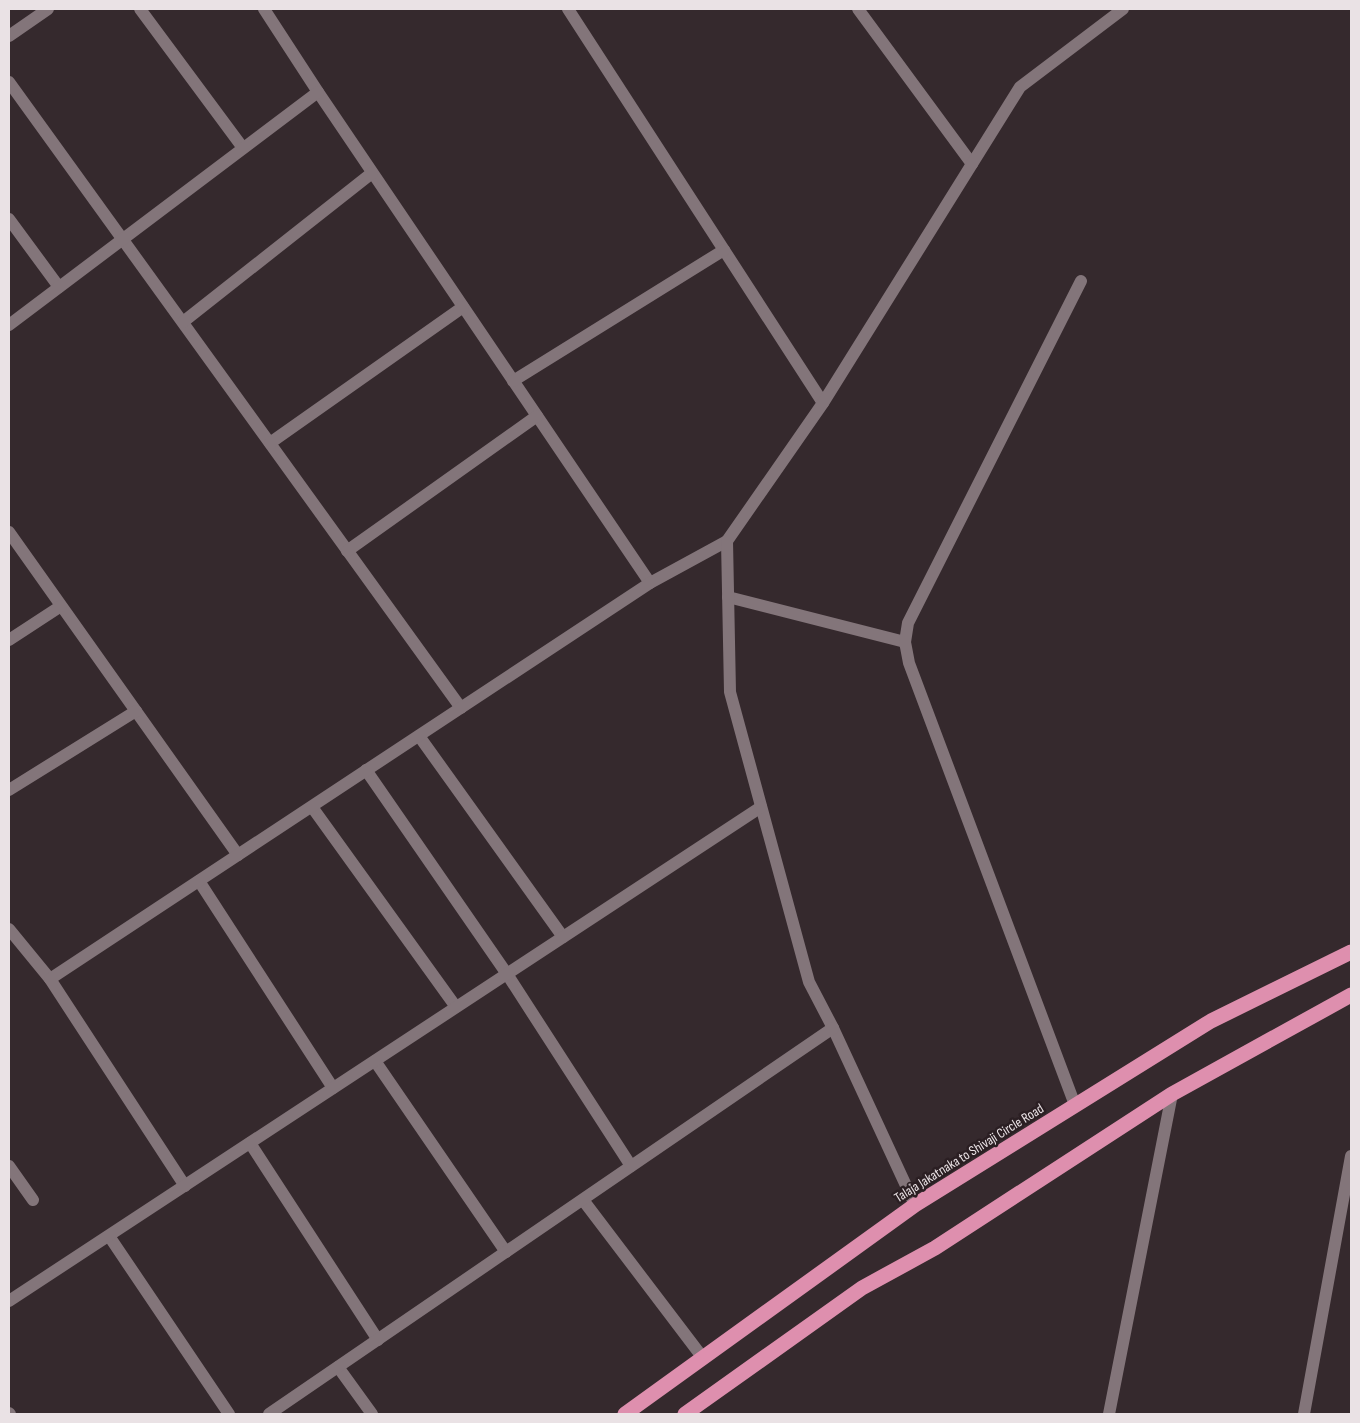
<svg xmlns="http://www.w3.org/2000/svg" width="1360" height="1423" font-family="'Sofia Sans Condensed',sans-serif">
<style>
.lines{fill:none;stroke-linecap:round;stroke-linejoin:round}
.minor{stroke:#83757a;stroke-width:12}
.highway{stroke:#de8fae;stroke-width:15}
.labels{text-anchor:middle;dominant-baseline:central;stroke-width:5;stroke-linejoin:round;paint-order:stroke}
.street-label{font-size:14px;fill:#eae2e5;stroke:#2b1f23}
</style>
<rect width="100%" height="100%" fill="#35292d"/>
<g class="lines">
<g class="minor">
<polyline points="140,9 243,148"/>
<polyline points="264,9 318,92 650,583"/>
<polyline points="568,9 823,403"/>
<polyline points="858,9 972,164"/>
<polyline points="9,36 48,9"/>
<polyline points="9,82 461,708"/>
<polyline points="9,219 59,287"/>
<polyline points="183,322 372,173"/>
<polyline points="9,325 318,92"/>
<polyline points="513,381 724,250"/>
<polyline points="270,443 463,307"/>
<polyline points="9,532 238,855"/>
<polyline points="347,551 537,416"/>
<polyline points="728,597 905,642"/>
<polyline points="9,640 61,606"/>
<polyline points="419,736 563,937"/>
<polyline points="366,770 507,974 631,1166"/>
<polyline points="9,790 136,711"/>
<polyline points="312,807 456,1007"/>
<polyline points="199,881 333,1088"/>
<polyline points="9,929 50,979"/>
<polyline points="375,1061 506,1252"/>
<polyline points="1075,1105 909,663 905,642 908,623 1081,281"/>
<polyline points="250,1143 378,1340"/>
<polyline points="9,1166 33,1200"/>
<polyline points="185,1186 50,979 650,583 727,541"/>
<polyline points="583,1200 703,1358"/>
<polyline points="915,1205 833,1028 809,982 730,692 727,541 823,403 1020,87 1123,9"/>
<polyline points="109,1236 229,1414"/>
<polyline points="9,1301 761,807"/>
<polyline points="338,1367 372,1414"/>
<polyline points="9,1413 10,1414"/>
<polyline points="269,1414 833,1028"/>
<polyline points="1109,1414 1172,1094"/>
<polyline points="1304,1414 1351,1156"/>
</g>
<g class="highway">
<polyline points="625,1414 915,1205 1211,1021 1351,952"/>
<polyline points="685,1414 862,1288 935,1248 1172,1094 1351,995"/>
</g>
</g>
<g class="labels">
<g class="street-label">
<text transform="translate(969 1153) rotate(-32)">Talaja Jakatnaka to Shivaji Circle Road</text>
</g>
</g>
<rect width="1360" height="1423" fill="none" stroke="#eae2e5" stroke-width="20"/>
</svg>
